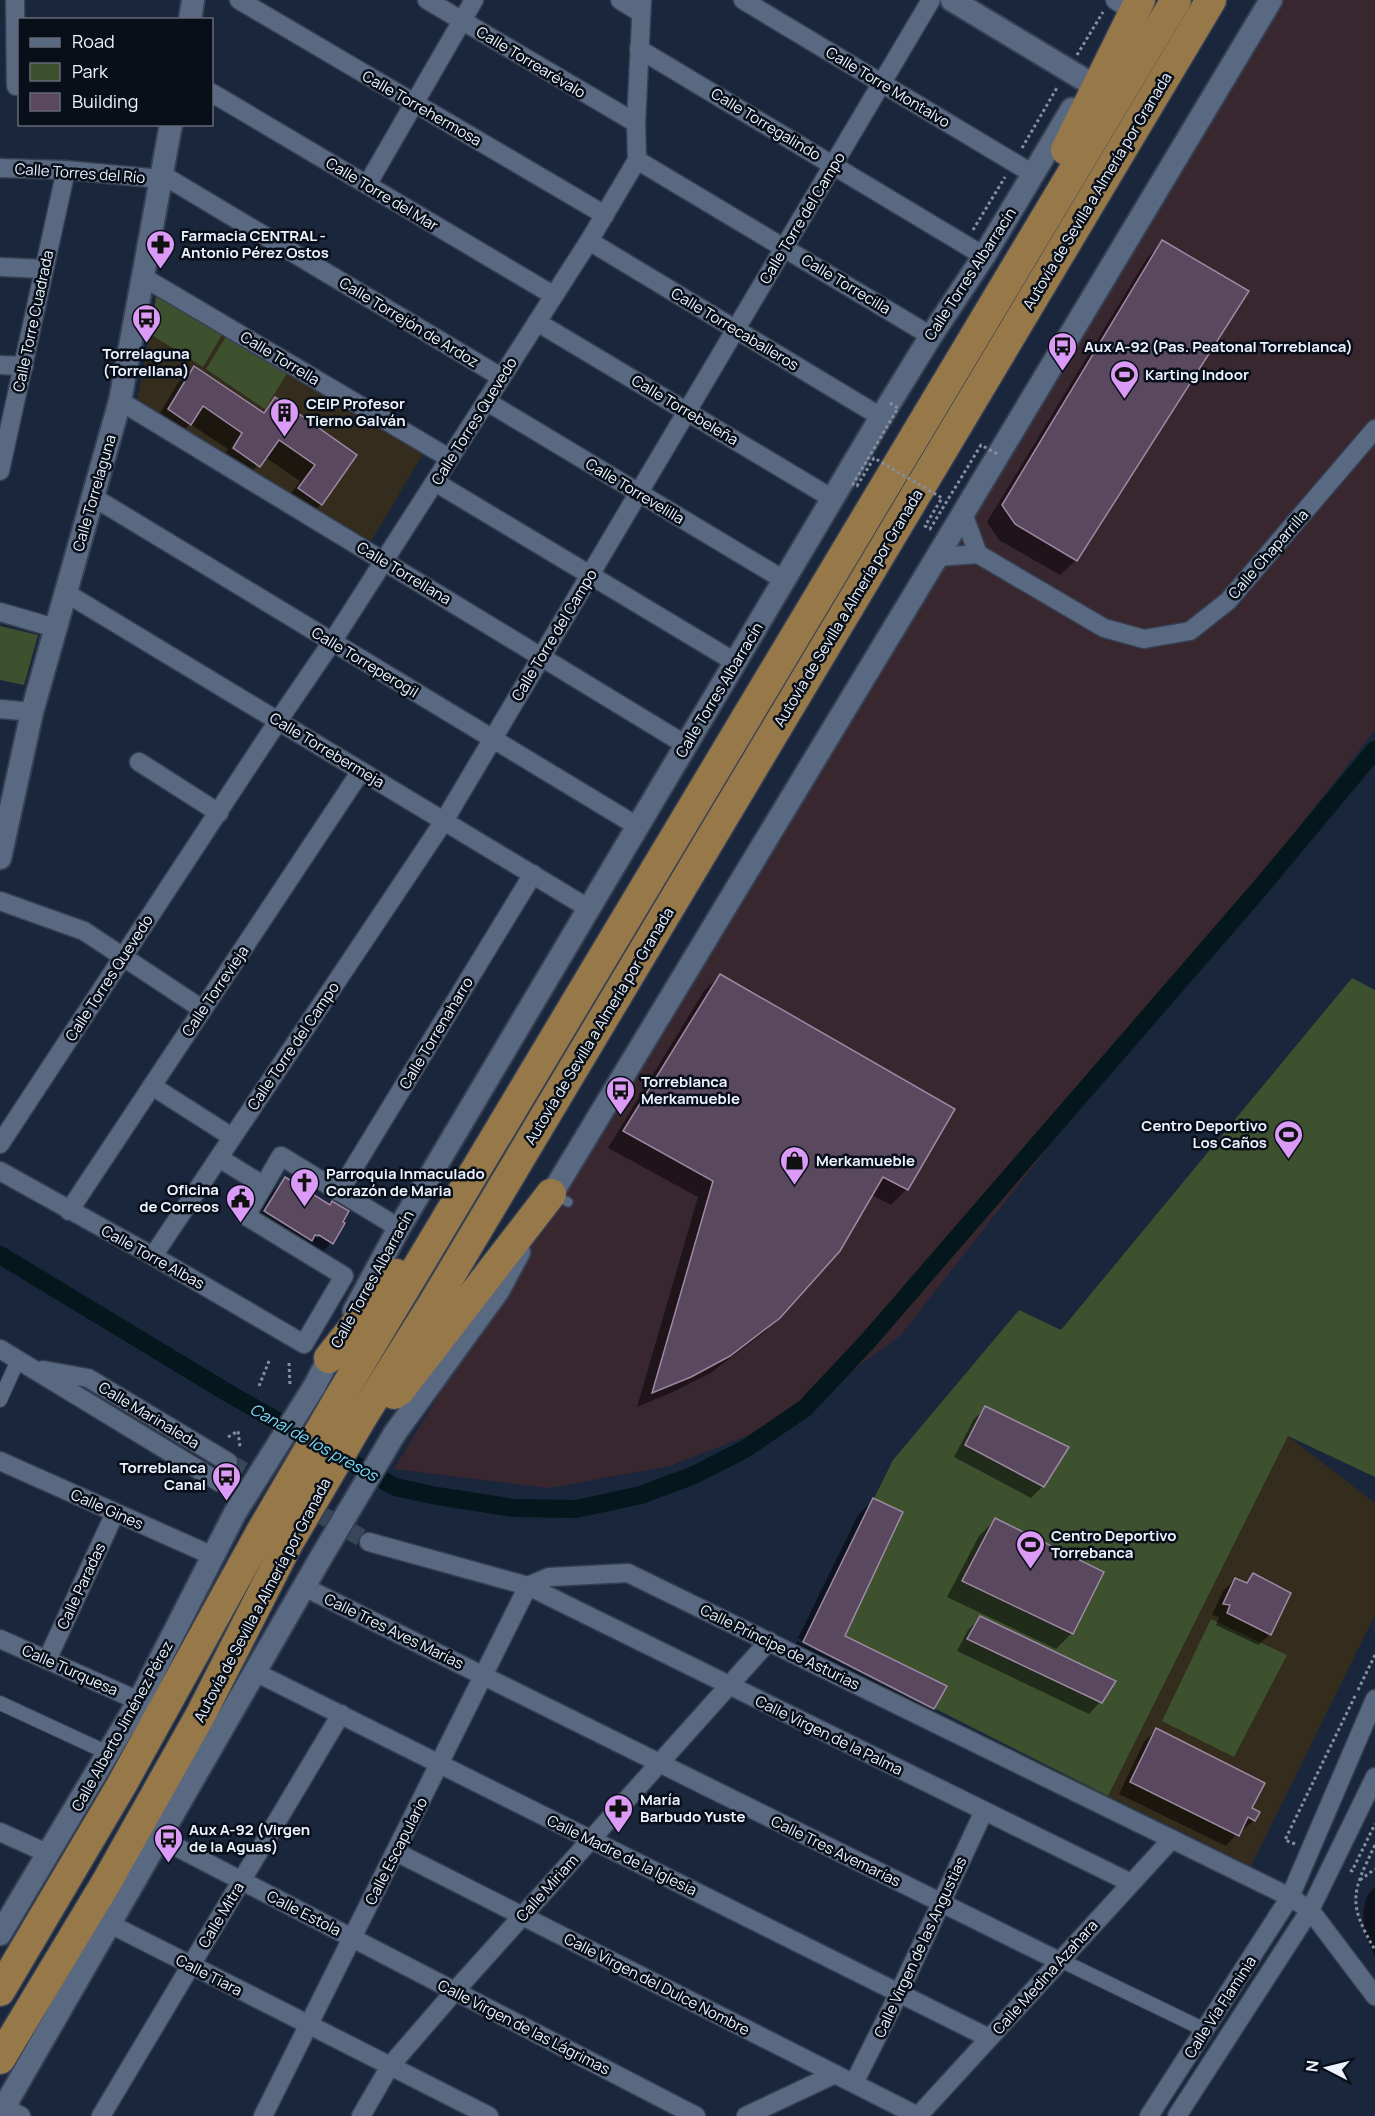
<svg xmlns="http://www.w3.org/2000/svg" width="1375" height="2116" font-family="Manrope,sans-serif">
<style>
.industrial{fill:#39272f}
.education{fill:#342c1c}
.green{fill:#3e512f}
.shadow{fill:#0007}
.lines{fill:none;stroke-linecap:round;stroke-linejoin:round}
.canal{stroke:#03171c;stroke-width:18}
.building{fill:#5a485f;stroke:#9d89a3;stroke-width:1.5}
.minor-tunnel{stroke:#394558;stroke-width:18;stroke-dasharray:18 9;stroke-linecap:butt}
.service-casing{stroke:#374053;stroke-width:12}
.pedestrian-casing{stroke:#374053;stroke-width:16}
.minor-casing{stroke:#374053;stroke-width:21}
.tertiary-casing{stroke:#374053;stroke-width:26}
.trunk-casing{stroke:#374053;stroke-width:33}
.path{stroke:#858f9f;stroke-width:3;stroke-dasharray:3 3;stroke-linecap:butt}
.service{stroke:#596982;stroke-width:9}
.pedestrian{stroke:#596982;stroke-width:14}
.minor{stroke:#596982;stroke-width:18}
.tertiary{stroke:#596982;stroke-width:22}
.trunk{stroke:#967849;stroke-width:30}
.tertiary-bridge-casing{stroke:#374053;stroke-width:26;stroke-linecap:butt}
.trunk-bridge-casing{stroke:#374053;stroke-width:33;stroke-linecap:butt}
.path-bridge{stroke:#858f9f;stroke-width:3;stroke-dasharray:3 3;stroke-linecap:butt}
.tertiary-bridge{stroke:#596982;stroke-width:22}
.trunk-bridge{stroke:#967849;stroke-width:30}
.labels{text-anchor:middle;dominant-baseline:central;stroke-width:5;stroke-linejoin:round;paint-order:stroke}
.street-label{font-size:15px;fill:#ecf3ff;stroke:#090f19}
.poi-label{font-size:15px;font-weight:bold;fill:#ecf3ff;stroke:#090f19;text-anchor:start}
.water-label{font-size:16px;font-style:italic;fill:#76dcf5;stroke:#090f19}
</style>
<rect width="100%" height="100%" fill="#19263b"/>
<polygon class="industrial" points="1278,0 1375,0 1375,730 900,1336 780,1423 670,1466 549,1488 394,1469"/>
<g class="education">
<polygon points="157,292 424,452 370,543 137,403"/>
<polygon points="1288,1436 1375,1503 1375,1615 1251,1866 1108,1796"/>
</g>
<g class="green">
<polygon points="157,292 223,333 203,367 150,334"/>
<polygon points="227,335 288,372 265,409 206,369"/>
<polygon points="0,626 38,635 24,685 0,680"/>
<polygon points="1352,978 1375,990 1375,1477 1288,1436 1108,1796 803,1642 893,1460 1019,1310 1061,1330"/>
<polygon points="1211,1619 1287,1655 1234,1757 1162,1721"/>
</g>
<g class="shadow">
<polygon points="1163,242 1076,560 1060,575 999,540 987,522 1147,258"/>
<polygon points="194,368 262,413 275,399 355,455 321,504 305,520 283,505 300,481 265,457 243,481 218,464 228,449 190,424 174,439 153,425 178,383"/>
<polygon points="720,975 907,1189 891,1205 872,1195 779,1317 762,1334 712,1372 673,1392 637,1407 698,1197 608,1148 704,991"/>
<polygon points="285,1179 331,1243 316,1259 249,1227 269,1195"/>
<polygon points="986,1408 1043,1486 1031,1498 954,1457 974,1419"/>
<polygon points="874,1499 901,1513 843,1637 945,1687 932,1708 917,1724 788,1659 797,1641 930,1709 930,1705 798,1638 858,1515"/>
<polygon points="995,1520 1072,1633 1056,1649 947,1597 979,1536"/>
<polygon points="1253,1575 1270,1634 1258,1645 1216,1625 1219,1617 1212,1615 1223,1591 1235,1579 1244,1583"/>
<polygon points="980,1618 1100,1702 1089,1714 957,1651 968,1630"/>
<polygon points="1156,1730 1250,1809 1254,1820 1242,1831 1240,1830 1226,1846 1119,1794 1144,1742"/>
<polygon points="1375,1887 1375,1957 1365,1934 1363,1915 1365,1902 1369,1893"/>
</g>
<g class="lines">
<polyline class="canal" points="0,1255 233,1396 395,1487 437,1496 514,1508 576,1509 641,1495 694,1475 745,1449 805,1408 867,1342 1260,888 1375,750"/>
</g>
<g class="building">
<polygon points="1162,240 1249,291 1077,561 1015,524 1002,505"/>
<polygon points="194,366 264,413 275,397 357,455 322,505 298,488 315,465 279,440 260,467 233,448 242,433 203,406 191,425 168,409"/>
<polygon points="720,974 955,1109 908,1190 883,1177 840,1251 780,1318 730,1356 691,1377 652,1393 713,1181 623,1131"/>
<polygon points="285,1177 330,1205 332,1201 349,1211 343,1222 345,1223 333,1244 319,1235 318,1236 315,1235 312,1241 264,1211"/>
<polygon points="985,1406 1069,1447 1044,1487 965,1445"/>
<polygon points="873,1498 903,1512 845,1636 947,1686 934,1709 803,1642"/>
<polygon points="995,1518 1104,1572 1073,1634 962,1581"/>
<polygon points="1253,1573 1291,1593 1271,1635 1227,1613 1230,1605 1223,1604 1235,1578 1247,1583"/>
<polygon points="980,1616 1116,1681 1102,1703 967,1639"/>
<polygon points="1156,1728 1265,1783 1252,1808 1260,1812 1255,1821 1248,1817 1239,1836 1130,1782"/>
</g>
<g class="lines">
<polyline class="minor-tunnel" points="228,1462 369,1542"/>
<defs>
<polyline id="service" points="553,1195 568,1202"/>
<g id="pedestrian">
<polyline points="0,1400 18,1360"/>
<polyline points="0,1703 108,1753"/>
<polyline points="1060,1960 1205,2030"/>
</g>
<g id="minor">
<polyline points="15,0 16,86"/>
<polyline points="239,0 605,215"/>
<polyline points="427,0 636,123"/>
<polyline points="620,0 641,13"/>
<polyline points="743,0 1033,174"/>
<polyline points="1115,0 1131,10"/>
<polyline points="639,49 984,256"/>
<polyline points="212,93 553,295"/>
<polyline points="637,160 931,336"/>
<polyline points="0,168 66,170 161,179"/>
<polyline points="161,174 501,377"/>
<polyline points="367,185 474,0"/>
<polyline points="589,241 881,417"/>
<polyline points="0,267 44,269"/>
<polyline points="143,277 449,458"/>
<polyline points="537,322 833,499"/>
<polyline points="0,365 24,366"/>
<polyline points="120,401 686,745"/>
<polyline points="486,401 784,580"/>
<polyline points="0,471 66,170"/>
<polyline points="435,482 735,662"/>
<polyline points="93,497 637,826"/>
<polyline points="963,513 978,554"/>
<polyline points="937,557 978,554 1104,628 1144,639 1190,631 1228,601 1375,429"/>
<polyline points="66,593 588,908"/>
<polyline points="0,612 55,628"/>
<polyline points="0,709 32,712"/>
<polyline points="139,762 219,813"/>
<polyline points="0,901 84,931 202,1009"/>
<polyline points="152,1086 232,1137"/>
<polyline points="0,1144 278,721 332,642 589,241 637,160 636,123 642,0"/>
<polyline points="219,1158 263,1185"/>
<polyline points="0,1171 153,1256 304,1344 344,1276 246,1216 281,1156 399,1228"/>
<polyline points="339,1192 533,874"/>
<polyline points="69,1211 361,771"/>
<polyline points="153,1256 444,821 931,0"/>
<polyline points="0,1349 219,1482"/>
<polyline points="43,1370 88,1378 228,1462"/>
<polyline points="0,1461 213,1556"/>
<polyline points="369,1542 528,1586 1131,1883"/>
<polyline points="528,1586 549,1577 628,1573 1290,1897 1310,1910 1375,1996"/>
<polyline points="304,1587 1059,1961"/>
<polyline points="0,1639 139,1701"/>
<polyline points="47,1660 115,1513"/>
<polyline points="255,1672 989,2038"/>
<polyline points="0,1832 49,1854"/>
<polyline points="159,1838 696,2116"/>
<polyline points="396,1852 918,2116"/>
<polyline points="110,1924 489,2116"/>
<polyline points="854,2083 899,1993 984,1811"/>
<polyline points="4,2107 21,2116"/>
<polyline points="101,2116 341,1714"/>
<polyline points="263,2116 528,1586"/>
<polyline points="361,2116 390,2066 455,1991 769,1641"/>
<polyline points="746,2116 835,2074"/>
<polyline points="918,2116 1172,1839"/>
<polyline points="1149,2116 1290,1897 1375,1699"/>
<polyline points="1177,2116 1310,1910 1375,1777"/>
</g>
<g id="tertiary">
<polyline points="952,0 1088,82"/>
<polyline points="190,20 193,0"/>
<polyline points="0,858 32,712 120,401 171,124"/>
<polyline points="544,1207 937,557 1271,0"/>
<polyline points="354,1311 399,1228 881,417 931,336 984,256 1072,109"/>
<polyline points="314,1387 337,1343"/>
<polyline points="395,1433 498,1291 519,1252"/>
<polyline points="0,1934 139,1701 235,1513"/>
<polyline points="0,2114 320,1559"/>
</g>
<g id="trunk">
<polyline points="1066,150 1140,0"/>
<polyline points="329,1358 396,1274"/>
<polyline points="394,1394 399,1391 551,1194"/>
<polyline points="338,1400 1176,0"/>
<polyline points="364,1414 433,1304 1211,0"/>
<polyline points="0,1991 121,1786 261,1532"/>
<polyline points="0,2059 106,1883 201,1714 287,1545"/>
</g>
</defs>
<use href="#service" class="service-casing"/>
<use href="#pedestrian" class="pedestrian-casing"/>
<use href="#minor" class="minor-casing"/>
<use href="#tertiary" class="tertiary-casing"/>
<use href="#trunk" class="trunk-casing"/>
<g class="path">
<polyline points="1077,55 1103,12"/>
<polyline points="1022,148 1058,86"/>
<polyline points="973,230 1005,177"/>
<polyline points="289,1363 290,1386"/>
<polyline points="259,1386 269,1361"/>
<polyline points="228,1437 238,1431 240,1447"/>
<polyline points="1358,1690 1375,1655"/>
<polyline points="1295,1844 1285,1840 1355,1696"/>
<path d="M1375,1845C1352,1893 1347,1902 1375,1950"/>
<polyline points="1350,1870 1352,1871 1375,1824"/>
<polyline points="1360,1880 1375,1869"/>
</g>
<use href="#service" class="service"/>
<use href="#pedestrian" class="pedestrian"/>
<use href="#minor" class="minor"/>
<use href="#tertiary" class="tertiary"/>
<use href="#trunk" class="trunk"/>
<defs>
<g id="tertiary-bridge">
<polyline points="235,1513 314,1387"/>
<polyline points="320,1559 395,1433"/>
</g>
<g id="trunk-bridge">
<polyline points="261,1532 338,1400"/>
<polyline points="287,1545 364,1414"/>
</g>
</defs>
<use href="#tertiary-bridge" class="tertiary-bridge-casing"/>
<use href="#trunk-bridge" class="trunk-bridge-casing"/>
<polyline class="path-bridge" points="890,403 898,408 853,484 857,486 874,458 942,498 925,526 930,529 981,445 999,455"/>
<use href="#tertiary-bridge" class="tertiary-bridge"/>
<use href="#trunk-bridge" class="trunk-bridge"/>
</g>
<defs>
<symbol id="pharmacy-pin" viewBox="-11 -11 22 30"><path d="M0 17L-7.5 6A9.5 9.5 0 1 1 7.5 6Z" fill="#da9af6" stroke="#090f19"/><path d="M-2-6h4v4h4v4h-4v4h-4v-4h-4v-4h4Z" fill="#111"/></symbol>
<symbol id="bus-pin" viewBox="-11 -11 22 30"><path d="M0 17L-7.5 6A9.5 9.5 0 1 1 7.5 6Z" fill="#da9af6" stroke="#090f19"/><path d="M-5-6H5V4H4V6H2V4H-2V6H-4V4H-5ZM-3.5-4V0h7V-4ZM-3.5 1.2v1.5H-2V1.2ZM2 1.2v1.5H3.5V1.2Z" fill="#111"/></symbol>
<symbol id="stadium-pin" viewBox="-11 -11 22 30"><path d="M0 17L-7.5 6A9.5 9.5 0 1 1 7.5 6Z" fill="#da9af6" stroke="#090f19"/><path d="M0-5a6.5 5 0 1 0 0 10a6.5 5 0 1 0 0-10ZM-3.5-1.8h7v3.6h-7Z" fill="#111"/></symbol>
<symbol id="building-pin" viewBox="-11 -11 22 30"><path d="M0 17L-7.5 6A9.5 9.5 0 1 1 7.5 6Z" fill="#da9af6" stroke="#090f19"/><path d="M-4-6H4V6H1V3H-1V6H-4ZM-2.5-4.3h1.7v1.8h-1.7ZM.8-4.3h1.7v1.8H.8ZM-2.5-1h1.7V.8h-1.7ZM.8-1h1.7V.8H.8Z" fill="#111"/></symbol>
<symbol id="shop-pin" viewBox="-11 -11 22 30"><path d="M0 17L-7.5 6A9.5 9.5 0 1 1 7.5 6Z" fill="#da9af6" stroke="#090f19"/><path d="M-5-2.5h2.3a2.7 3.5 0 0 1 5.4 0H5L5.5 6h-11ZM-1.5-2.5h3a1.5 2.3 0 0 0-3 0Z" fill="#111"/></symbol>
<symbol id="church-pin" viewBox="-11 -11 22 30"><path d="M0 17L-7.5 6A9.5 9.5 0 1 1 7.5 6Z" fill="#da9af6" stroke="#090f19"/><path d="M-1.2-6h2.4v3.5h3.3v2.4h-3.3V6h-2.4V-.1h-3.3v-2.4h3.3Z" fill="#111"/></symbol>
<symbol id="civic-pin" viewBox="-11 -11 22 30"><path d="M0 17L-7.5 6A9.5 9.5 0 1 1 7.5 6Z" fill="#da9af6" stroke="#090f19"/><path d="M-.6-6.5H3V-4.5H.6V-3L4-1V1h2V6H-6V1h2V-1L-.6-3ZM-1.2 2.5V6h2.4V2.5Z" fill="#111"/></symbol>
</defs>
<g fill-rule="evenodd">
<use href="#pharmacy-pin" x="144" y="228" width="33" height="45"/>
<use href="#bus-pin" x="130" y="302" width="33" height="45"/>
<use href="#bus-pin" x="1046" y="330" width="33" height="45"/>
<use href="#stadium-pin" x="1108" y="358" width="33" height="45"/>
<use href="#building-pin" x="268" y="396" width="33" height="45"/>
<use href="#bus-pin" x="604" y="1074" width="33" height="45"/>
<use href="#stadium-pin" x="1272" y="1118" width="33" height="45"/>
<use href="#shop-pin" x="778" y="1144" width="33" height="45"/>
<use href="#church-pin" x="288" y="1166" width="33" height="45"/>
<use href="#civic-pin" x="224" y="1182" width="33" height="45"/>
<use href="#bus-pin" x="210" y="1460" width="33" height="45"/>
<use href="#stadium-pin" x="1014" y="1528" width="33" height="45"/>
<use href="#pharmacy-pin" x="602" y="1792" width="33" height="45"/>
<use href="#bus-pin" x="152" y="1822" width="33" height="45"/>
</g>
<g class="labels">
<g class="street-label">
<text transform="translate(531 62) rotate(31)">Calle Torrearévalo</text>
<text transform="translate(888 87) rotate(31)">Calle Torre Montalvo</text>
<text transform="translate(422 108) rotate(30)">Calle Torrehermosa</text>
<text transform="translate(766 124) rotate(31)">Calle Torregalindo</text>
<text transform="translate(80 173) rotate(4)">Calle Torres del Río</text>
<text transform="translate(1097 191) rotate(-59)">Autovía de Sevilla a Almería por Granada</text>
<text transform="translate(382 194) rotate(31)">Calle Torre del Mar</text>
<text transform="translate(802 218) rotate(-59)">Calle Torre del Campo</text>
<text transform="translate(970 274) rotate(-57)">Calle Torres Albarracín</text>
<text transform="translate(846 284) rotate(31)">Calle Torrecilla</text>
<text transform="translate(33 321) rotate(-78)">Calle Torre Cuadrada</text>
<text transform="translate(409 322) rotate(31)">Calle Torrejón de Ardoz</text>
<text transform="translate(735 329) rotate(31)">Calle Torrecaballeros</text>
<text transform="translate(280 358) rotate(31)">Calle Torrella</text>
<text transform="translate(685 410) rotate(31)">Calle Torrebeleña</text>
<text transform="translate(474 421) rotate(-58)">Calle Torres Quevedo</text>
<text transform="translate(635 491) rotate(31)">Calle Torrevelilla</text>
<text transform="translate(94 493) rotate(-74)">Calle Torrelaguna</text>
<text transform="translate(1268 554) rotate(-49)">Calle Chaparrilla</text>
<text transform="translate(404 573) rotate(31)">Calle Torrellana</text>
<text transform="translate(848 608) rotate(-59)">Autovía de Sevilla a Almería por Granada</text>
<text transform="translate(554 635) rotate(-59)">Calle Torre del Campo</text>
<text transform="translate(365 662) rotate(31)">Calle Torreperogil</text>
<text transform="translate(719 690) rotate(-59)">Calle Torres Albarracín</text>
<text transform="translate(327 750) rotate(31)">Calle Torrebermeja</text>
<text transform="translate(109 978) rotate(-57)">Calle Torres Quevedo</text>
<text transform="translate(215 991) rotate(-56)">Calle Torrevieja</text>
<text transform="translate(599 1026) rotate(-59)">Autovía de Sevilla a Almería por Granada</text>
<text transform="translate(436 1033) rotate(-59)">Calle Torrenaharro</text>
<text transform="translate(293 1046) rotate(-56)">Calle Torre del Campo</text>
<text transform="translate(153 1257) rotate(29)">Calle Torre Albas</text>
<text transform="translate(372 1279) rotate(-61)">Calle Torres Albarracín</text>
<text transform="translate(149 1415) rotate(31)">Calle Marinaleda</text>
<text transform="translate(107 1509) rotate(24)">Calle Gines</text>
<text transform="translate(81 1586) rotate(-65)">Calle Paradas</text>
<text transform="translate(262 1600) rotate(-62)">Autovía de Sevilla a Almería por Granada</text>
<text transform="translate(394 1631) rotate(26)">Calle Tres Aves Marías</text>
<text transform="translate(780 1647) rotate(26)">Calle Príncipe de Asturias</text>
<text transform="translate(70 1670) rotate(24)">Calle Turquesa</text>
<text transform="translate(122 1726) rotate(-61)">Calle Alberto Jiménez Pérez</text>
<text transform="translate(829 1735) rotate(26)">Calle Virgen de la Palma</text>
<text transform="translate(396 1851) rotate(-63)">Calle Escapulario</text>
<text transform="translate(836 1851) rotate(26)">Calle Tres Avemarías</text>
<text transform="translate(622 1855) rotate(26)">Calle Madre de la Iglesia</text>
<text transform="translate(547 1888) rotate(-48)">Calle Miriam</text>
<text transform="translate(304 1913) rotate(27)">Calle Estola</text>
<text transform="translate(221 1915) rotate(-59)">Calle Mitra</text>
<text transform="translate(920 1947) rotate(-65)">Calle Virgen de las Angustias</text>
<text transform="translate(209 1975) rotate(27)">Calle Tiara</text>
<text transform="translate(1045 1977) rotate(-48)">Calle Medina Azahara</text>
<text transform="translate(657 1984) rotate(27)">Calle Virgen del Dulce Nombre</text>
<text transform="translate(1220 2007) rotate(-57)">Calle Vía Flaminia</text>
<text transform="translate(524 2027) rotate(27)">Calle Virgen de las Lágrimas</text>
</g>
<g class="poi-label">
<text x="181" y="235">Farmacia CENTRAL -<tspan x="181" dy="17">Antonio Pérez Ostos</tspan></text>
<text x="1084" y="346">Aux A-92 (Pas. Peatonal Torreblanca)</text>
<text x="146" y="353" text-anchor="middle">Torrelaguna<tspan x="146" dy="17">(Torrellana)</tspan></text>
<text x="1145" y="374">Karting Indoor</text>
<text x="306" y="403">CEIP Profesor<tspan x="306" dy="17">Tierno Galván</tspan></text>
<text x="641" y="1081">Torreblanca<tspan x="641" dy="17">Merkamueble</tspan></text>
<text x="1267" y="1125" text-anchor="end">Centro Deportivo<tspan x="1267" dy="17">Los Caños</tspan></text>
<text x="816" y="1160">Merkamueble</text>
<text x="326" y="1173">Parroquia Inmaculado<tspan x="326" dy="17">Corazón de Maria</tspan></text>
<text x="219" y="1189" text-anchor="end">Oficina<tspan x="219" dy="17">de Correos</tspan></text>
<text x="206" y="1467" text-anchor="end">Torreblanca<tspan x="206" dy="17">Canal</tspan></text>
<text x="1051" y="1535">Centro Deportivo<tspan x="1051" dy="17">Torrebanca</tspan></text>
<text x="640" y="1799">María<tspan x="640" dy="17">Barbudo Yuste</tspan></text>
<text x="189" y="1829">Aux A-92 (Virgen<tspan x="189" dy="17">de la Aguas)</tspan></text>
</g>
<g class="water-label">
<text transform="translate(314 1442) rotate(29)">Canal de los presos</text>
</g>
</g>
<rect x="18" y="18" width="195" height="108" fill="#090f19" stroke="#646a75" stroke-width="1.5"/>
<rect x="30" y="38" width="30" height="9" fill="#596982" stroke="#646a75" stroke-width="1.5"/>
<text x="72" y="48" font-size="18" fill="#ecf3ff">Road</text>
<rect x="30" y="63" width="30" height="18" fill="#3e512f" stroke="#646a75" stroke-width="1.5"/>
<text x="72" y="78" font-size="18" fill="#ecf3ff">Park</text>
<rect x="30" y="93" width="30" height="18" fill="#5a485f" stroke="#646a75" stroke-width="1.5"/>
<text x="72" y="108" font-size="18" fill="#ecf3ff">Building</text>
<g transform="translate(1327 2068) rotate(277)" stroke="#090f19" stroke-width="4.5" paint-order="stroke">
<path d="M0-4.5L10 22L0 15L-10 22Z" fill="#ecf3ff"/>
<text y="-9" font-size="16" font-weight="bold" text-anchor="middle" fill="#ecf3ff">N</text>
</g>
</svg>
